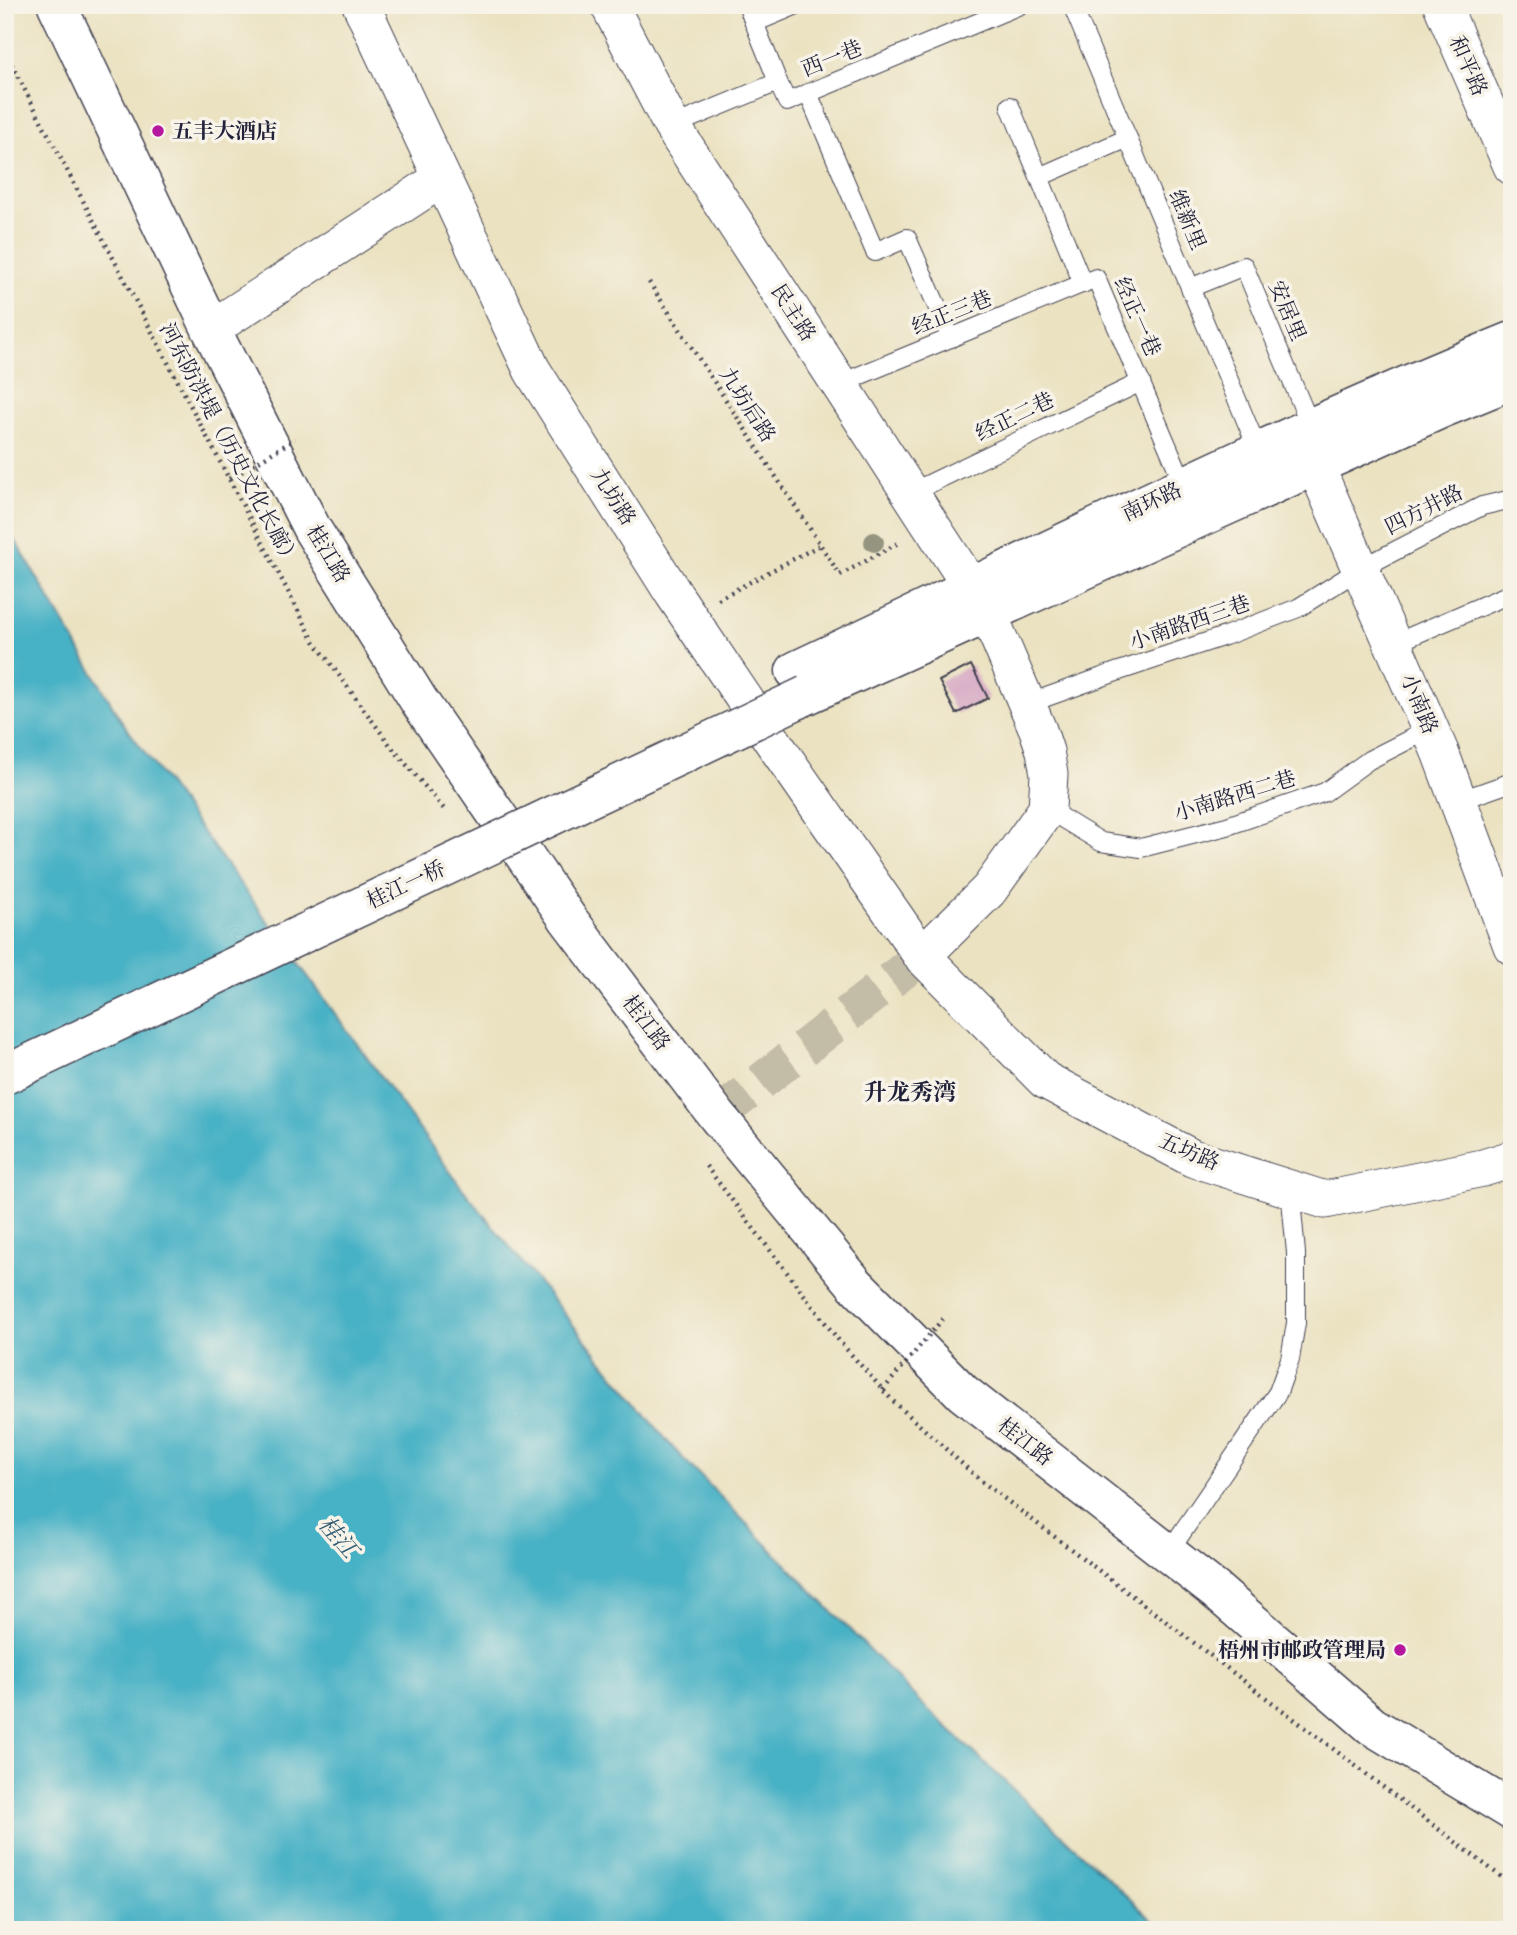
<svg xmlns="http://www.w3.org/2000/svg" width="1517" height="1935" font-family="'IM FELL Double Pica','Noto Serif SC',serif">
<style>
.water{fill:#46b1c5;stroke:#346a80;stroke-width:2}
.building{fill:#d6a7c3}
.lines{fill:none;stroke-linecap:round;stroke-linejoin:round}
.minor-tunnel{stroke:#c3bca6;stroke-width:37;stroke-dasharray:37 18;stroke-linecap:butt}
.service-casing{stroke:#403f4f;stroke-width:20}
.minor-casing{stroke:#403f4f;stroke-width:39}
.tertiary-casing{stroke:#403f4f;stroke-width:41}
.secondary-casing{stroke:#403f4f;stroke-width:41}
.path{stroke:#403f4f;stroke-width:4.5;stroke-dasharray:2 5;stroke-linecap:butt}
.service{stroke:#fff;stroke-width:18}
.minor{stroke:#fff;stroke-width:37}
.tertiary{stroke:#fff;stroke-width:38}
.secondary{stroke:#fff;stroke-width:38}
.secondary-bridge-casing{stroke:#403f4f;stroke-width:41;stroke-linecap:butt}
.path-bridge{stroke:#403f4f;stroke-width:4.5;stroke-dasharray:2 5;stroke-linecap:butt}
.secondary-bridge{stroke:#fff;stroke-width:38}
.tree{fill:#95947f}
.poi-dot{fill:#b5179e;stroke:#f7f3e8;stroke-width:2.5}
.labels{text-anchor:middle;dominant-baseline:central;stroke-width:7;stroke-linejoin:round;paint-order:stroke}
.street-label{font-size:21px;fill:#22223b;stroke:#f7f3e8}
.poi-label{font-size:21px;font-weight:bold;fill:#22223b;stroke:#f7f3e8;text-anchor:start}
.neighbourhood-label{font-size:23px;font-weight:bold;fill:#22223b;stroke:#f7f3e8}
.water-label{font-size:23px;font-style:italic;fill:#305b72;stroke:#f7f3e8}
</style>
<rect width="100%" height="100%" fill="#f7f3e8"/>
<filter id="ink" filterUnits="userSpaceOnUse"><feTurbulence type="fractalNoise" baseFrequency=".0143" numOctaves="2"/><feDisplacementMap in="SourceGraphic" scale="14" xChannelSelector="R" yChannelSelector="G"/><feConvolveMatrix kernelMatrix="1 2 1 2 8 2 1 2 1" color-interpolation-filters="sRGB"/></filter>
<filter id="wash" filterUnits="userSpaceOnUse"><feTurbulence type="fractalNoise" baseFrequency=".00686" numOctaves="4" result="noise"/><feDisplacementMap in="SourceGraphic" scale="28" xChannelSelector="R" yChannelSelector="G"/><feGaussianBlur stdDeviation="1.57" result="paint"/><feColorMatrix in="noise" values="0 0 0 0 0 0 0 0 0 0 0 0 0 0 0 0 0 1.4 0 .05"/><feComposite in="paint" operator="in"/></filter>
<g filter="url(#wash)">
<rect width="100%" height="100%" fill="#ebe2c1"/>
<polygon class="water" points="5,523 121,720 462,1188 673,1448 920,1702 1163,1930 16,1930 5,1921"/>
<g id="blocks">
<polygon class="building" points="971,665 988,698 956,714 939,681"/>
</g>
</g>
<g filter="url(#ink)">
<use href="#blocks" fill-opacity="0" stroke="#403f4f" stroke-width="2"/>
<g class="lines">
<polyline class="minor-tunnel" points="717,1116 922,956"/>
<defs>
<g id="service">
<polyline points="747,5 778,82"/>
<polyline points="1072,5 1259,452"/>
<polyline points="754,23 797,5"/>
<polyline points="808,93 875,252 907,238 951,338"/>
<polyline points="1010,106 1083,284"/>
<polyline points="672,126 778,82 787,102 1020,5"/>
<polyline points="1039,177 1128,138"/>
<polyline points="1190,288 1244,266 1311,427"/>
<polyline points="839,384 1096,278 1185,487"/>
<polyline points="910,493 1141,382"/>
<polyline points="1393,644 1512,593"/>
<polyline points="1027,704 1119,671 1225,636 1298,608 1360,569 1482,506 1512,499"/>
<polyline points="1458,801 1512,782"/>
<polyline points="1047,809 1101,842 1141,848 1227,826 1325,792 1369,760 1430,729"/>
<polyline points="1168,1553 1278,1392 1290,1359 1296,1323 1296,1253 1290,1189"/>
</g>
<g id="minor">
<polyline points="361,5 532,370 673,593 776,746 922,956 1045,1080 1192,1158 1325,1200 1483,1168 1512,1159"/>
<polyline points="609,5 672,126 988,613 1038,730 1045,751 1049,774 1047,809 989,890 922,956"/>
<polyline points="1442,5 1512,166"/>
<polyline points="211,329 441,179"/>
<polyline points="1315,465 1440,752 1512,946"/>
</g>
<polyline id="tertiary" points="57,5 211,329 312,529 419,701 568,919 717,1116 855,1284 963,1393 1215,1590 1372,1726 1512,1811"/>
<g id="secondary">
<path d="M795,671C1033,559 1268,440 1512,341"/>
<polyline points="807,695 1441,409 1512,380"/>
</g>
</defs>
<use href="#service" class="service-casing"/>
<use href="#minor" class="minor-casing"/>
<use href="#tertiary" class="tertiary-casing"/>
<use href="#secondary" class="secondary-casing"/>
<g class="path">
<polyline points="5,52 314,641 390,745 444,809"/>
<polyline points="649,282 840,575 900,542"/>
<polyline points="718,599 820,545"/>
<polyline points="706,1166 840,1342 893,1401 980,1480 1512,1885"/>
</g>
<use href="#service" class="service"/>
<use href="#minor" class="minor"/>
<use href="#tertiary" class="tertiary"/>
<use href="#secondary" class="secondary"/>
<defs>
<polyline id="secondary-bridge" points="5,1075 807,695"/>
</defs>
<use href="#secondary-bridge" class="secondary-bridge-casing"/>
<g class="path-bridge">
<polyline points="229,479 295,439"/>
<polyline points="883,1390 946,1315"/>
</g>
<use href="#secondary-bridge" class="secondary-bridge"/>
</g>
<circle class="tree" cx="874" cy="542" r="10"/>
</g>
<g class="poi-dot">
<circle cx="158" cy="131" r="7"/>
<circle cx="1400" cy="1650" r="7"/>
</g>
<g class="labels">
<g class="street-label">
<text transform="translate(832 59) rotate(-22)">西一巷</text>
<text transform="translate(1468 66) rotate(66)">和平路</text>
<text transform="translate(1187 220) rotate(67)">维新里</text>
<text transform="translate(1287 311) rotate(67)">安居里</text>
<text transform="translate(793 313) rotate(57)">民主路</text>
<text transform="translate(952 313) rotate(-22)">经正三巷</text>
<text transform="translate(1137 317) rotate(66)">经正一巷</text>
<text transform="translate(747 405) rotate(57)">九坊后路</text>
<text transform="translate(1015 417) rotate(-26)">经正二巷</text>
<text transform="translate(229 445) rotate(62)">河东防洪堤（历史文化长廊）</text>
<text transform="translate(613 497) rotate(57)">九坊路</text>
<text transform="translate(1152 502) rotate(-25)">南环路</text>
<text transform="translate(1424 510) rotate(-27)">四方井路</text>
<text transform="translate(328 554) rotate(59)">桂江路</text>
<text transform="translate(1190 623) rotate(-19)">小南路西三巷</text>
<text transform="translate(1419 704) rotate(67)">小南路</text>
<text transform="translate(1235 796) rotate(-17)">小南路西二巷</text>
<text transform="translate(406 885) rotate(-25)">桂江一桥</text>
<text transform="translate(646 1023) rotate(53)">桂江路</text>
<text transform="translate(1189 1152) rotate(23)">五坊路</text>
<text transform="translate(1025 1442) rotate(38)">桂江路</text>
</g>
<g class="poi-label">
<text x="172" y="131">五丰大酒店</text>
<text x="1386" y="1650" text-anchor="end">梧州市邮政管理局</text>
</g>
<g class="neighbourhood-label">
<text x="910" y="1092">升龙秀湾</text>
</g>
<g class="water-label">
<text transform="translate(338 1537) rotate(50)">桂江</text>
</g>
</g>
<rect width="1517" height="1935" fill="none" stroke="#f7f3e8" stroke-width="28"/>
</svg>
